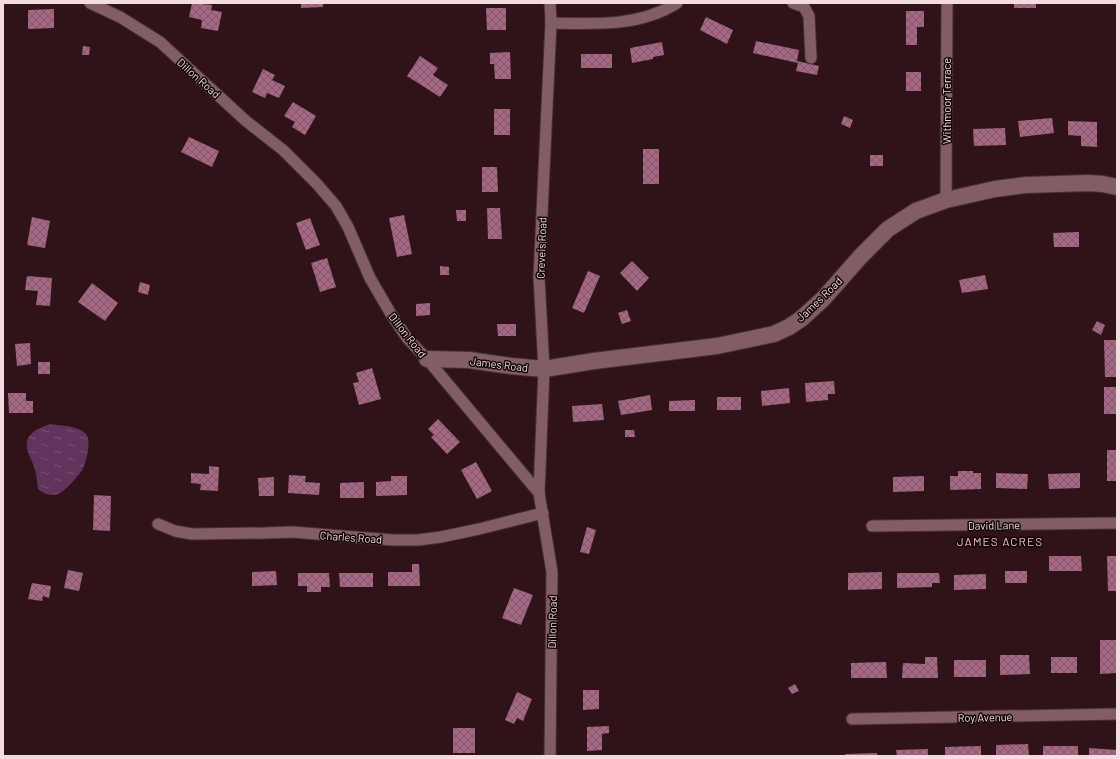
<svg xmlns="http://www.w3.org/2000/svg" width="1120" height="759" font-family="Barlow,sans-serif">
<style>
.water{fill:url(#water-ripples)}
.building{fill:url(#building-cross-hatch)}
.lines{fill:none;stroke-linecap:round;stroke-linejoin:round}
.street-casing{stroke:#473135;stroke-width:13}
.secondary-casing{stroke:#473135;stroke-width:18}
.street{stroke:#825d63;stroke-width:11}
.secondary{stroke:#825d63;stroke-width:16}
.labels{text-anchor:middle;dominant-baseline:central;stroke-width:3;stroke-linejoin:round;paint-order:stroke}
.street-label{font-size:11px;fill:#f2dcdf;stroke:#100406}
.neighbourhood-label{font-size:12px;letter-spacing:1px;fill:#eac0c6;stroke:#100406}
</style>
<defs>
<pattern id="water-ripples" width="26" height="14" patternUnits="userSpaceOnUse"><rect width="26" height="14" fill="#62345d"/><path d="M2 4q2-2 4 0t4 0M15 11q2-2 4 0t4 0" fill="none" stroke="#795174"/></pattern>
<pattern id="building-cross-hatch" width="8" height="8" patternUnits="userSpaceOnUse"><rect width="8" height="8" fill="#a46784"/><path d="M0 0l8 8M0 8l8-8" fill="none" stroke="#80586a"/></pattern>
</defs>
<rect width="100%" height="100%" fill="#301319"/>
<path class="water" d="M50,424C61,426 77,425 86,434C92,440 86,465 81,472C77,477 64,492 58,494C52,497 43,493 38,489C37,483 37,476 35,470C34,465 31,460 29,455C22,436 33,430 50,424Z"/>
<g class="building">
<polygon points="192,3 212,5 211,10 222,12 218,31 201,28 202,20 189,17"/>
<polygon points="301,3 323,3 323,7 301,8"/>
<rect x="1014" y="3" width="22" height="5"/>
<polygon points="486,8 506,8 506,30 487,30"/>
<polygon points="54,9 54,28 28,29 28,10"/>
<polygon points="906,11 924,11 924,27 917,27 917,45 906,45"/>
<polygon points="706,17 733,30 727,44 700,30"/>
<polygon points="756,41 799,50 797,61 819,66 817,75 796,71 798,63 753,53"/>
<polygon points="662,42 664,55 653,57 653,59 632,63 630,48"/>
<polygon points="83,46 90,47 89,55 82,55"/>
<polygon points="510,52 511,79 495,79 494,64 490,64 490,53"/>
<rect x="581" y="54" width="31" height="14"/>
<polygon points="420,56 438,68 433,75 448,85 440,97 407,76"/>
<polygon points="263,69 275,75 272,80 285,86 279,98 267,93 265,98 252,92"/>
<rect x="906" y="72" width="15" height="19"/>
<polygon points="293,102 316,116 305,135 292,127 295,122 284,116"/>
<rect x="494" y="109" width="16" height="26"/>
<polygon points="844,116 853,120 850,128 841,124"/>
<polygon points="1052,118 1054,133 1020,137 1018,121"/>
<polygon points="1068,121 1097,122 1097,147 1081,146 1081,136 1068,135"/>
<polygon points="1005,128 1006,145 974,146 973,129"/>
<polygon points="189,137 219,151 212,167 181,152"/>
<rect x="643" y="149" width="16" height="35"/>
<rect x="870" y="155" width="13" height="11"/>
<polygon points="482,167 497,167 498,192 482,192"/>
<polygon points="487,208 500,208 502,239 488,239"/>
<polygon points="456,210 466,210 466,221 457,221"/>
<polygon points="404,215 412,254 397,257 389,218"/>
<polygon points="32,217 50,221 45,248 27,245"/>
<polygon points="310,218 320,245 306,250 296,223"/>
<polygon points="1079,232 1079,247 1054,247 1053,233"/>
<polygon points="327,258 336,287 320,292 311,263"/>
<polygon points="632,261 649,278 637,291 620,273"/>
<polygon points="440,266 449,267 449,275 440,275"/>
<polygon points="588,271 600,276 584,313 572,308"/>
<polygon points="985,275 988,289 962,293 959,280"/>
<polygon points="27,276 52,278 50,306 36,305 38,291 25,290"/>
<polygon points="140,282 150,285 148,295 138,292"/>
<polygon points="92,283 118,303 105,321 78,302"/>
<polygon points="430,303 430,315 416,316 416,304"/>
<polygon points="627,310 631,321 622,324 618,313"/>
<polygon points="1097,321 1105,325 1101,335 1092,330"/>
<polygon points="497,324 516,324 516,336 498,336"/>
<polygon points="1104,340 1117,340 1117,377 1105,377"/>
<polygon points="30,343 31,364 17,366 15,344"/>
<rect x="38" y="362" width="12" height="12"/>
<polygon points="372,368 381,399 359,405 353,383 359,382 356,373"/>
<polygon points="834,381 835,394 828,394 828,400 806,402 805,383"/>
<rect x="1104" y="387" width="13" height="27"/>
<polygon points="789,388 790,403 762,406 761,391"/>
<polygon points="8,393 26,393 26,401 33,401 33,413 9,413"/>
<polygon points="650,395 652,410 621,415 618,401"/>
<rect x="717" y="397" width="24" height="13"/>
<polygon points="695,400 695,411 669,411 669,401"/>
<polygon points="602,404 604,420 573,422 572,406"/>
<polygon points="438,419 460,442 447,454 431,437 434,435 428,429"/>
<polygon points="625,430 634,430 635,437 625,437"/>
<rect x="1107" y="450" width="10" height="31"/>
<polygon points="476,462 492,491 477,499 461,470"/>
<polygon points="209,466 219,467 218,491 200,490 201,484 191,483 191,473 209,474"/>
<polygon points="958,471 973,471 973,473 981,473 981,489 950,490 950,476 958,476"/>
<polygon points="996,473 1028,474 1027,489 996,488"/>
<polygon points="1080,473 1080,488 1049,489 1048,474"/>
<polygon points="289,475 306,476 305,482 320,483 319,495 288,493"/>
<polygon points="391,476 407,476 407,495 376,496 376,482 391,481"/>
<polygon points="924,476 924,491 893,492 893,477"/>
<polygon points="274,477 274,496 259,496 258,478"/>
<polygon points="364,482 364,498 340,498 340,483"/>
<polygon points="94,495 111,496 110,531 93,530"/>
<polygon points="587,527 596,530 589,554 580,552"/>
<polygon points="1049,556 1081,556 1082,571 1049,571"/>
<polygon points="1107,556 1117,556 1117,591 1108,591"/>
<polygon points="412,564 419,564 420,586 388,586 388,572 412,572"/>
<polygon points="68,570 83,573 79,591 64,588"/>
<polygon points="276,571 277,585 252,586 252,572"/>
<rect x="1005" y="571" width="22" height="12"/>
<polygon points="882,572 882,589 848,590 848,573"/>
<polygon points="298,573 329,573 330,587 321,587 321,592 307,592 307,586 298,586"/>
<polygon points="339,573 373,573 373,587 340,587"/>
<polygon points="897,573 939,573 940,583 932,583 932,587 897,588"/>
<polygon points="986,574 986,589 954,590 954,575"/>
<polygon points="32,583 51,586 49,598 43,596 42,601 28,599"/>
<polygon points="514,588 533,595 521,625 502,618"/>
<polygon points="1100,640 1116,640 1116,673 1100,674"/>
<polygon points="1000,655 1029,655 1030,674 1000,675"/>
<polygon points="925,657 937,657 938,678 902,678 903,663 925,664"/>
<rect x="1051" y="657" width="26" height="16"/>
<rect x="954" y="660" width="32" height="17"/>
<polygon points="886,662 887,678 851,678 851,663"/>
<polygon points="795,684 799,691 792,694 788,688"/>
<polygon points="583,690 599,690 599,709 583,710"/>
<polygon points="517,692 532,699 523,721 517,718 514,724 505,720"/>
<polygon points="609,726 609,733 602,734 602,750 587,751 587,727"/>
<rect x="453" y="728" width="22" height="25"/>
<polygon points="1028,744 1029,756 996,756 996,745"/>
<polygon points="981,746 981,756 945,756 945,747"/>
<rect x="1043" y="746" width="35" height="10"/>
<polygon points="1089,748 1117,750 1117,756 1089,756"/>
<polygon points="928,749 928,756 897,756 896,750"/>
<polygon points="877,753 877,756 845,756 845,754"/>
</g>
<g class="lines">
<defs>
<g id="street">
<polyline points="90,3 120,17 160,42 246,121 283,150 317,184 336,206 348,227 370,278 391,314 407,338 427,359 539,493 552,572 550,756"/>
<polyline points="793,3 804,7 809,16 811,58"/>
<path d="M551,23C594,24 639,27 677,3"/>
<polyline points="946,200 947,3"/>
<polyline points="539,493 544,369 539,277 551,23 550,3"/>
<polyline points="158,524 175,531 192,534 265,533 292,532 393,540 418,540 441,537 479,529 543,513"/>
<polyline points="872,526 1117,523"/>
<polyline points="852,719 1117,714"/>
</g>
<polyline id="secondary" points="427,359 469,360 511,366 544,369 594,361 717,346 774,334 789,327 801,319 823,299 861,256 888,229 916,211 946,200 995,189 1026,185 1088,183 1103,184 1117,187"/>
</defs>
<use href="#street" class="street-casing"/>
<use href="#secondary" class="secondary-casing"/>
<use href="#street" class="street"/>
<use href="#secondary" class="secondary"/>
</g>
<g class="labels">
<g class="street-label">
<text transform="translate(199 78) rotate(42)">Dillon Road</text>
<text transform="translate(946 101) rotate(-90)">Withmoor Terrace</text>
<text transform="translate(541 248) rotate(-88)">Creveis Road</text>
<text transform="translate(819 299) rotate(-44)">James Road</text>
<text transform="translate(408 335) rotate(52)">Dillon Road</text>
<text transform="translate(499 364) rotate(7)">James Road</text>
<text transform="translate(994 525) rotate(-1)">David Lane</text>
<text transform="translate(351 537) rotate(4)">Charles Road</text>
<text transform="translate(552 622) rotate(-89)">Dillon Road</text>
<text transform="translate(985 717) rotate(-1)">Roy Avenue</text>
</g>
<g class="neighbourhood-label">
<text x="1000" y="541">JAMES ACRES</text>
</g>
</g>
<rect width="1120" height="759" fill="none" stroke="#f2dcdf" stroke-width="8"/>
</svg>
